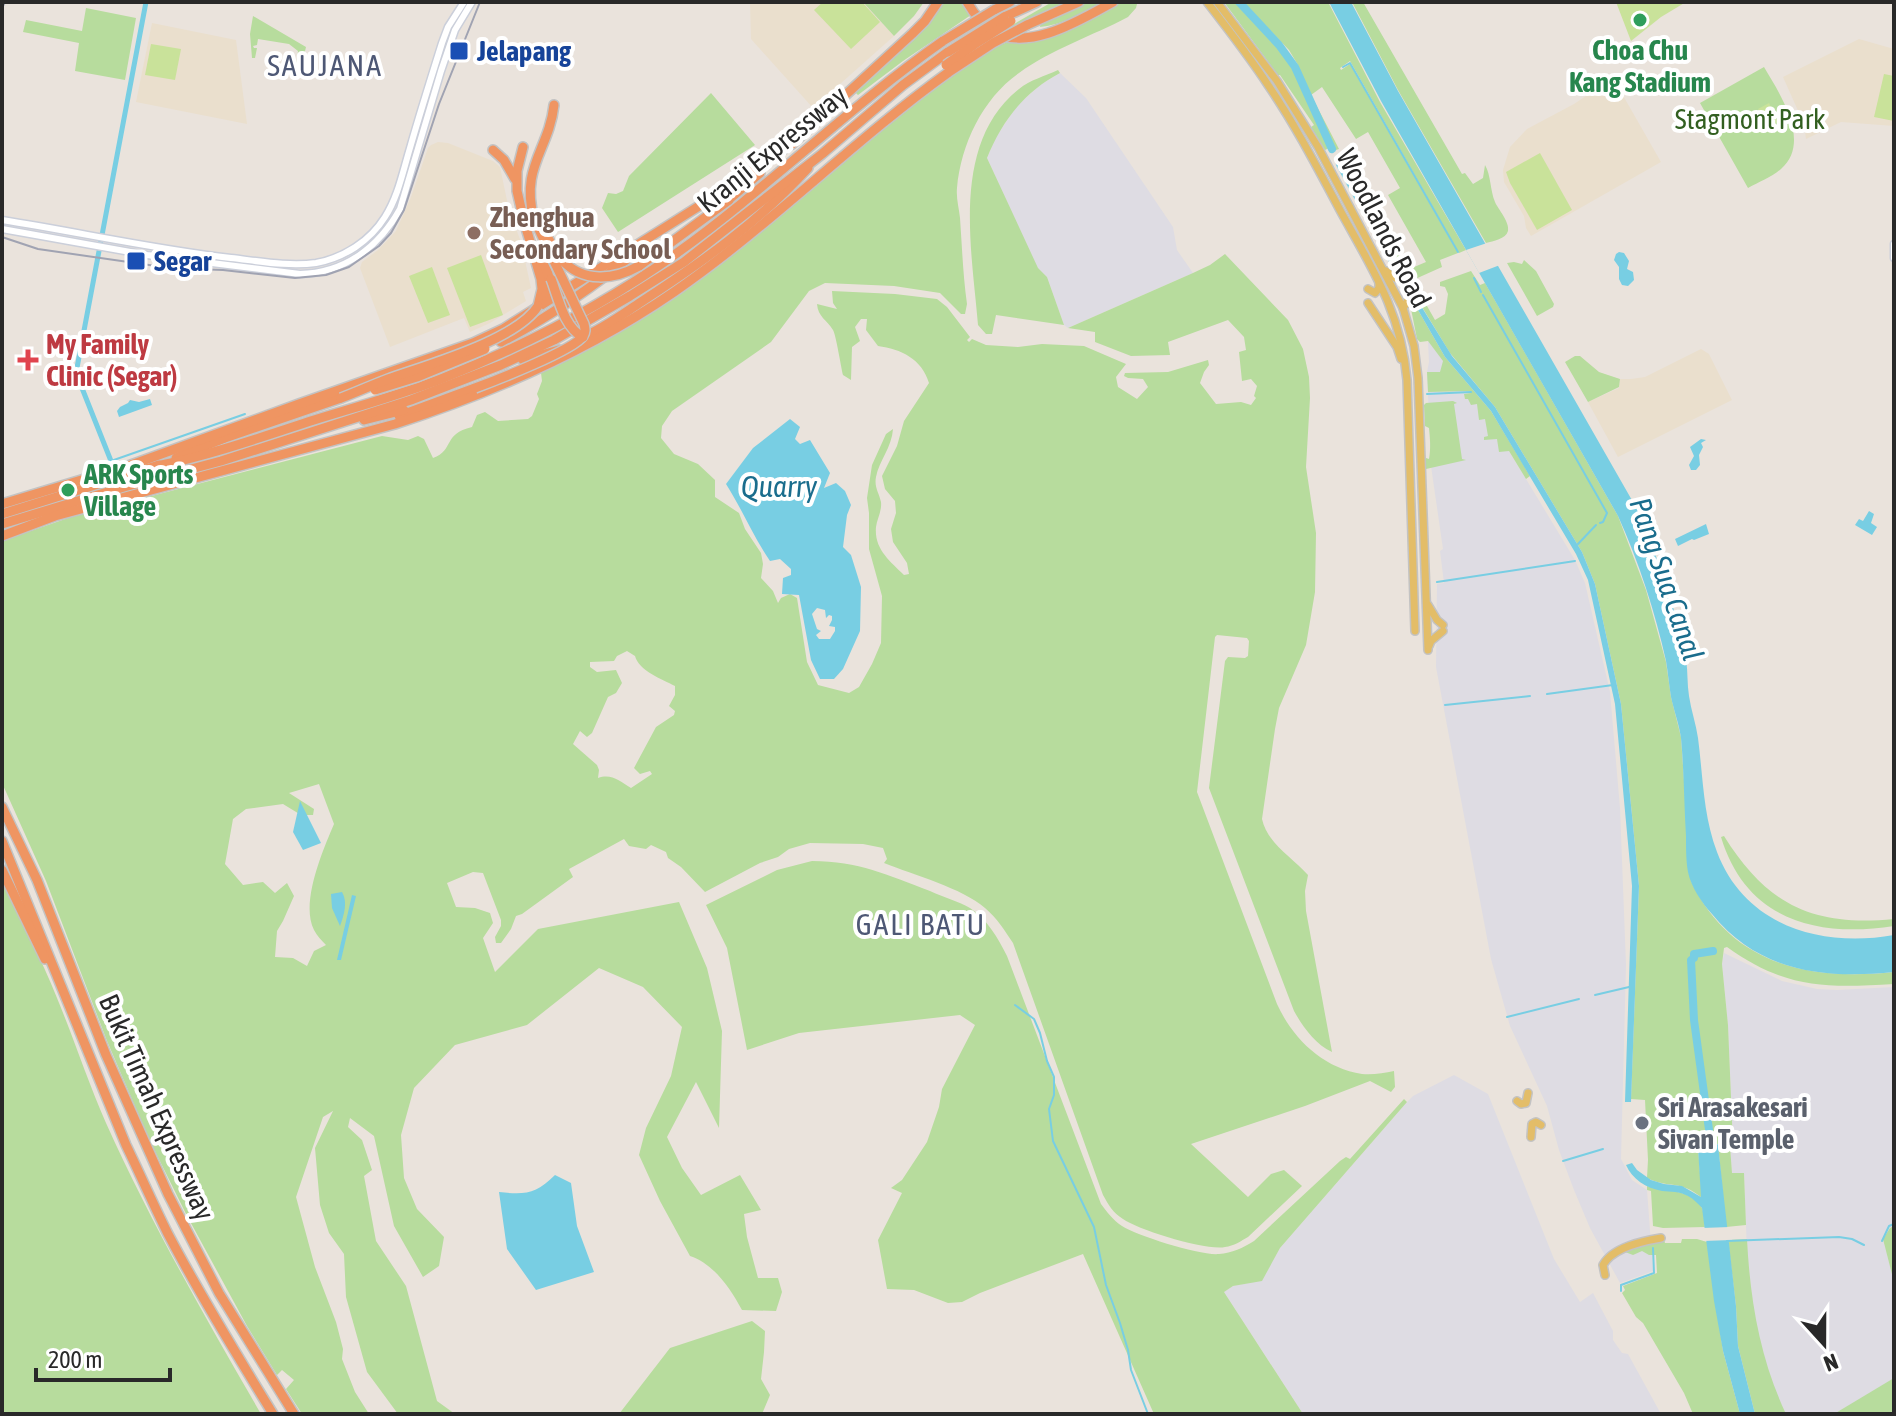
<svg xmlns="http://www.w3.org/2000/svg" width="1896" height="1416" font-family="'Asap Condensed',sans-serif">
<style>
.industrial{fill:#dedce3}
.education{fill:#eadfcd}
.green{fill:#b7dc9d;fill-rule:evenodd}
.pitch{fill:#c9e29a}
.water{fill:#78cee3;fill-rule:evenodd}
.pier{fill:#eae3dc}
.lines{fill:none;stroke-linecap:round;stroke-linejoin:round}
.stream{stroke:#78cee3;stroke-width:2}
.canal{stroke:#78cee3;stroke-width:5}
.river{stroke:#78cee3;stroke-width:8}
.secondary-casing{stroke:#cbcfda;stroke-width:9}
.primary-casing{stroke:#c3c3c3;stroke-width:10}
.highway-casing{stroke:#c3c3c3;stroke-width:12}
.secondary{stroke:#fff;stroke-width:6}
.primary{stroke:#e3bd68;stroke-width:7}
.highway{stroke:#ef9562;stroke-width:9}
.rail{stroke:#a0a3b2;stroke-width:2}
.highway-bridge-casing{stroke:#c3c3c3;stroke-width:12;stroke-linecap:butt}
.highway-bridge{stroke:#ef9562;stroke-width:9}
.leisure-dot{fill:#2e9e5b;stroke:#fff;stroke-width:3}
.transit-dot{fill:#1a4fb4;stroke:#fff;stroke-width:3}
.education-dot{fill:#8d6e63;stroke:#fff;stroke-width:3}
.health-dot{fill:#e0444e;stroke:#fff;stroke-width:3}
.worship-dot{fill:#6b7280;stroke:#fff;stroke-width:3}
.labels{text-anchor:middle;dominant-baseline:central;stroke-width:8;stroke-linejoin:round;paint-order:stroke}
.leisure-label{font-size:28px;font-weight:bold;fill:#27864d;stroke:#fff}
.transit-label{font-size:28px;font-weight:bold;fill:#164399;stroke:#fff;text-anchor:start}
.park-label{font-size:28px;fill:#325f20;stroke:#fff}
.street-label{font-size:28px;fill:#292929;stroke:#fff}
.education-label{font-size:28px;font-weight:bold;fill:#785e54;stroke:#fff;text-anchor:start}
.health-label{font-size:28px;font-weight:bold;fill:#be3a42;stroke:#fff;text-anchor:start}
.worship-label{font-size:28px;font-weight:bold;fill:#5b616d;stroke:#fff;text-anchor:start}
.neighbourhood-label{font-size:30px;letter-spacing:2px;fill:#4e5875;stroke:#fff}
.water-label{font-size:30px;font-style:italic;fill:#1a6d8d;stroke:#fff}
</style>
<rect width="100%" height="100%" fill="#eae3dc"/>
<g class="industrial">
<polygon points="1060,73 1086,98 1173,227 1177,250 1193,273 1068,328 1064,325 1047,277 1038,269 987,158 996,137 1016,107 1040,85"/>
<polygon points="1433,341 1470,391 1473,397 1483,408 1575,560 1585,583 1610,692 1620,808 1626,965 1621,1159 1632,1180 1647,1190 1653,1271 1620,1283 1590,1228 1574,1190 1559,1150 1547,1106 1510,1026 1491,959 1436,667 1437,584 1444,583 1440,551 1443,549 1431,466 1427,372 1429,362 1428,342"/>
<polygon points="1724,953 1782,981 1817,989 1837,990 1894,987 1894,1414 1786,1414 1778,1399 1761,1349 1754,1316 1747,1252 1744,1173 1732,1173 1730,1145 1733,1144 1728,1025 1722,964"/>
<polygon points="1454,1075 1488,1094 1554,1259 1580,1302 1593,1293 1613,1331 1613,1340 1622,1353 1628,1354 1661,1414 1303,1414 1224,1292 1233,1286 1262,1280 1280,1248 1407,1102 1413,1096"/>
</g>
<g class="education">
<polygon points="750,2 863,2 894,36 813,108 751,39"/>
<polygon points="152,23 236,40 247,124 136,102"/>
<polygon points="1859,39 1894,49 1894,126 1841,122 1806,139 1804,124 1783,77"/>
<polygon points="1613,78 1661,162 1531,236 1526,228 1524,216 1504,182 1503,170 1510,147 1527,129 1574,104"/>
<polygon points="438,142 448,143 493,161 500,167 509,210 521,242 531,288 523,292 526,301 490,323 470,332 464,318 390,347 360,268 362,262 378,250 396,231 411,197 428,148 431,145"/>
<polygon points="1701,349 1709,354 1732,400 1618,457 1588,402 1619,388 1620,379 1631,379 1645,377"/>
</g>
<g class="green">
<polygon points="863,2 924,2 914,16 894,36"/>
<polygon points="942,2 964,2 971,15 903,61 858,95 855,92 915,39"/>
<polygon points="1052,2 1072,2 1010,29 1007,28"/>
<path d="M1085,2H1104C1083,13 1063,25 1040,27L1041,22Z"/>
<path d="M1121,2H1141L1137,4L1136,8L1128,17C1092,36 1052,49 1019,73C983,98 961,144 957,188C956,198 959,208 960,218C962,247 963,275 967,304L965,314H961L940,293L894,286L825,283L809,291L771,342L672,411L662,426L661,438L674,454L698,464L715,480V497L739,513L745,529L761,553L763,564L761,578L773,591L778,603L781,598L790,594L797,598L807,662L818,685L849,693L859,687L872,664L881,643L882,596L869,549V513L867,498L872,465L886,434L893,429C892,447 879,461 876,477C874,487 879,493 881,502C882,511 877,519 876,527C874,549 890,561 904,575L909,574L907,563L893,542L891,529L896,513L895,501L885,489L882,476L897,446L904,421L929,383C922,359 901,349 878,346L866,330L867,319H861L855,327L860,341L852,347L851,380L843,375C841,367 836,335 833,330C827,320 818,317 817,304L837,309L833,303L832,291L895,294L937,299L947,307L970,337L967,340L969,342L972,339L986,345L1018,347L1042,344L1084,346L1126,364L1116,377L1118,387L1137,399L1148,387L1143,379L1128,378L1124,376L1125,373L1168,372L1208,360L1209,365L1204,372L1200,383L1216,404L1241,402L1251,405L1256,398L1254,396L1257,386L1251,379L1242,381L1239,352L1246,350L1244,337L1228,320L1168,342L1170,355L1131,356L1095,342V332L1068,328L1193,273L1210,265L1225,254L1288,320L1303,349L1309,377L1310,398L1306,467L1316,533L1315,592L1306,645L1279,708L1275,729L1262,819C1267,843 1292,857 1308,875L1305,891L1306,911L1332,1052C1315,1044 1303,1027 1294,1011L1209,788L1225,661L1228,657L1245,658L1248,656L1249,641L1247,638L1217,635L1215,637L1197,792L1277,1004C1293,1039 1323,1068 1362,1074C1373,1075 1384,1073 1394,1071L1395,1087L1391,1092L1370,1081L1305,1106L1191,1144L1248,1197L1271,1174L1284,1170L1302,1186L1248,1237C1241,1241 1234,1246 1225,1247C1207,1251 1138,1230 1123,1219C1113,1213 1108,1204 1103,1195L1013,943C1005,931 997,918 985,908C962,888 914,875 884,863L887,859L883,848L863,844L810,843L789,849L778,857L760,863L705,892L681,867L668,858L666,852L651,845L646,849L629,846L624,839L569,869L573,877L522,914L516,916L511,929L501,943H496L495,937L501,926V920L483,873L473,872L447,883L456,907L475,908L490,913L493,923L483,938L495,972L538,929L679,902L707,968L722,1031L719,1128L696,1082L667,1137L682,1168L701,1195L740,1175L761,1210L744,1214L747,1237L758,1278H778L782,1292L776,1311L742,1310C730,1288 714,1264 690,1256L660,1201L639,1155L646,1128L671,1076L682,1027L643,987L599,968L527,1025L455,1045L414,1088L401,1135L404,1178L417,1209L444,1237L439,1266L423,1277L394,1226L374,1136L350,1118L348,1127L362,1140L372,1170L364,1176L376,1241L406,1286L437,1401L455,1414H398L367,1372L346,1297L344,1254L329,1233L320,1205L315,1148L333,1111L323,1117L296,1197L315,1267L336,1322L343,1349L342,1359L355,1392L369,1414H302L286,1389L294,1380L282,1370L277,1375L247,1326L186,1214L149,1139L107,1041L46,881L2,783V541L71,517L382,436L408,440L418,436L424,439L433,458C455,450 442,434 472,427L477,415L485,412L498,421L528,419L532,416L539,399L537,394L542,381L541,373L629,326L920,96L993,48L1010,41H1037L1061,33ZM627,651L635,656C639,671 662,679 675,686V695L669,706L675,711L674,715L656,727L634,768L640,774L650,771L652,774L631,788C620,781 611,773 598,778L599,770L597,765L573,744L580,731L587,737L592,733L608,697L616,693L622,683L616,670L597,672L590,667V662L614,661L617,656ZM319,784L334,824C323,850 300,903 314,930C317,936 322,941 326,945L314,951L307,966L293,958L275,957L277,931L283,921L294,896L287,883L275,893L263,882L243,885L225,864L233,819L246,809L283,804L301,815H313L314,809L289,793Z"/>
<polygon points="1224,2 1236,2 1290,61 1329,148 1325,150 1311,127 1314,125 1280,75 1278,75"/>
<polygon points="1243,2 1328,2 1380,102 1466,250 1459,253 1350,61 1340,68 1341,70 1350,64 1458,253 1440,260 1442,267 1413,280 1402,280 1405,274 1403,270 1401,271 1342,163 1345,161 1407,270 1426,262 1388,195 1400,188 1368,132 1356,139 1322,87 1311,95 1339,149 1336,150 1334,148 1324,129 1298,65 1289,50"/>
<path d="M1352,2H1363L1462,174L1465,173L1473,184L1483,178L1485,165C1491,175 1490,190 1495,202C1498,209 1510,222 1508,231C1506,239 1493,241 1486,243L1398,90Z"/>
<polygon points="86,8 136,18 125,80 75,71 79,43 23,32 26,20 82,31"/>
<polygon points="253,16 306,47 301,68 296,67 298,51 289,44 258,39 257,45 253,46 254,48 257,48 255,58 252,58 250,34"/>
<path d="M1764,67C1780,94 1812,142 1781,169C1772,177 1759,182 1748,188L1700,103Z"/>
<path d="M1058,70L1060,73C1024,92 1002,121 987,158L1038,268L1047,277L1064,325L996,315L992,334H986L978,325C972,250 950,144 1019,89C1030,80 1045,76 1058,70Z"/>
<polygon points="711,93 755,145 618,232 602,208 608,193 616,194 623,191 629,176"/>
<polygon points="1524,260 1536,271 1554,304 1553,307 1537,316 1507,263 1514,262 1522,264"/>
<path d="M1471,271L1480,285L1485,283L1618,516L1646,590L1666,662L1671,697L1681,737L1691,881C1731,965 1809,981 1894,972V984C1825,988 1786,989 1727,947L1724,948L1722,964L1728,1025L1733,1145L1730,1146L1732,1173H1744L1746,1225L1726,1227L1718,1145L1712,1136L1708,1134L1698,1148L1702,1198C1680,1179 1669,1189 1647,1178L1648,1160L1645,1100L1631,1099L1639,886L1621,704L1595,584L1582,552L1495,407L1450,353L1416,297L1419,292L1435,320L1445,314L1448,294L1445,287L1440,286V282Z"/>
<polygon points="1414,303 1445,357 1491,411 1530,476 1526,479 1509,451 1499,452 1497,439 1484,440 1484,437 1488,436 1485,419 1479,420 1477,404 1471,405 1468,399 1465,399 1464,394 1471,393 1470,391 1428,392 1427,372 1440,372 1443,361 1428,341 1420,342 1417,339 1411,309"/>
<polygon points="1575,356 1580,356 1599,372 1620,379 1619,387 1588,402 1565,362"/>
<path d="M1453,401L1457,403L1454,404L1462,459L1466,460L1426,469V458L1429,459C1431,449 1430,437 1429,428L1425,426L1424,405L1426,403Z"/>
<path d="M1724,836C1767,905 1813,927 1894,919V926C1817,938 1746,920 1721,837Z"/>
<path d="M812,861C859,861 887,875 930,891C943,897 958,901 970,908C987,919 998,938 1007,956L1101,1204C1107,1212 1113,1220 1122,1226C1138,1236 1201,1256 1219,1254C1232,1253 1243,1248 1254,1241L1340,1161L1346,1157L1350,1159L1404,1099L1407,1102L1280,1248L1262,1281L1233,1286L1224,1292L1303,1414H1154L1083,1254L980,1293L962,1302L948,1303L914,1290L887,1289L878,1240L902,1193L891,1188L902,1180L927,1142L939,1107L942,1089L975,1025L960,1015L799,1033L747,1050L727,948L706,905L777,870Z"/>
<path d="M2,882C21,920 41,958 57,998C74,1039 88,1082 106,1123C151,1223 206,1319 261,1414H2Z"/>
<path d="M1647,1186C1664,1192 1691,1188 1702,1208C1704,1212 1704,1222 1705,1227L1663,1228L1653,1226L1651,1191L1647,1190Z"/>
<polygon points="1894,1226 1894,1282 1883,1239 1890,1228"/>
<polygon points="1682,1239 1697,1239 1707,1242 1723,1351 1740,1414 1693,1414 1684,1393 1643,1323 1636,1317 1622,1293 1625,1290 1623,1286 1657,1273 1656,1255 1649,1255 1642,1251 1633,1255 1625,1252 1625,1250 1646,1243 1664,1240 1665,1243 1681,1243"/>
<path d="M1747,1239C1750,1300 1760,1359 1786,1414H1755L1738,1346L1736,1306L1728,1240Z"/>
<polygon points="752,1321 765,1331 764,1352 761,1379 770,1395 762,1414 619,1414 670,1348"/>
<polygon points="1894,1378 1894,1414 1834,1414"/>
</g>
<g class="pitch">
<polygon points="823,2 862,2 880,22 851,49 814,10"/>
<polygon points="1616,2 1686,2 1661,17 1631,41"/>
<polygon points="151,44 181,49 175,80 145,75"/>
<polygon points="1884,74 1894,76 1894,121 1874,117"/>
<polygon points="1769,103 1778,122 1768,127 1758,109"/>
<polygon points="1540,153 1572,210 1537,230 1510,183 1506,172"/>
<polygon points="481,255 503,315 470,327 447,268"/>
<polygon points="432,267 450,315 428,323 409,276"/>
</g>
<g class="water">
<path d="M1329,2H1351L1398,91L1637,509C1657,556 1676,608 1686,659C1688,672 1687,684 1689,696C1691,710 1696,724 1698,738C1703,776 1703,815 1717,852C1745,926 1821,948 1894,935V972C1824,979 1759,972 1712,914C1702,903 1691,887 1688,872C1686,861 1686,847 1686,836C1684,803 1684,770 1681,738C1679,724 1674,711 1671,697C1669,685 1668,673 1666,661C1655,612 1639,562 1618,516L1381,101Z"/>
<polygon points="1619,252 1624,253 1629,261 1627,269 1633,272 1634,280 1628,286 1622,285 1619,279 1619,267 1614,260 1616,254"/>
<polygon points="1418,301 1452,356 1495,407 1582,552 1595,584 1621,704 1639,886 1631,1102 1625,1102 1632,886 1615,704 1588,580 1576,554 1491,411 1445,357 1414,303"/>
<polygon points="150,399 152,405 119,417 117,411 120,407 128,403 130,400 139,402"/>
<path d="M790,419L800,427L795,439L800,444L810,440L830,473L824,488L836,483L845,491L851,505L847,515L843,547L851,555L861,587L860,631L843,669L834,679H820L811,660L799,595L782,594L783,578L791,575V569L780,559L770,561C753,536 742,509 726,484L753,448ZM817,608L825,610L826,618L829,615L832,616V620L829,626L835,627V631L830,639H819L816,635L821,631L817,629L812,614Z"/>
<polygon points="1701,439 1706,440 1701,443 1703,447 1699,455 1700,465 1696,470 1691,470 1689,465 1694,456 1690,447"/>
<polygon points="1869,511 1874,514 1871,523 1877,527 1872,535 1855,525 1859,519 1863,521"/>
<polygon points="1706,524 1709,534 1694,540 1692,539 1678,546 1675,539"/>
<polygon points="300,801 321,843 303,850 293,832"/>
<path d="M342,892C348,902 344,915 340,926L332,908L331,894Z"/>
<polygon points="352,895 356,896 341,960 337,960"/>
<path d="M1708,1128H1711L1712,1136L1718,1145L1736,1306L1738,1346L1755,1414H1740L1723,1351L1714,1301L1702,1208C1698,1204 1694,1199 1688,1196C1679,1191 1671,1192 1662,1191C1646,1188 1632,1179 1626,1165L1632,1163L1637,1170L1651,1180L1664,1184L1682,1186L1701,1197L1698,1148L1699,1139L1708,1134Z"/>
<path d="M555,1175L571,1183L577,1226L594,1272L536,1290L507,1249L499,1192C525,1195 536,1194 555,1175Z"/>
</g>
<g class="pier">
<polygon points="1487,243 1500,265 1479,273 1466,250"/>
<polygon points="1730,1227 1732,1240 1703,1241 1702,1228"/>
</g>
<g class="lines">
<g class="stream">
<polyline points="1343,67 1350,63 1458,252"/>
<polyline points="1474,278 1481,292"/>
<polyline points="1483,295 1607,513 1603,522 1600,523"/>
<polyline points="1427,394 1471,392"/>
<polyline points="111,461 245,414"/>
<polyline points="1578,544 1596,525"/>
<polyline points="1437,582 1575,561"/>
<polyline points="1547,694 1613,685"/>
<polyline points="1445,705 1530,696"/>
<polyline points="1595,995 1629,987"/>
<polyline points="1015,1005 1034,1019 1040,1033 1047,1061 1054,1077 1054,1095 1049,1109 1053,1141 1094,1227 1106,1285 1120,1323 1128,1350 1131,1370 1148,1414"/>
<polyline points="1507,1017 1579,999"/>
<polyline points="1563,1161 1603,1149"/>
<polyline points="1727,1241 1839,1237 1852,1239 1864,1245"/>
<polyline points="1882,1241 1889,1226 1894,1224"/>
<polyline points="1621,1291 1621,1285 1654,1273 1653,1248"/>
</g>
<polyline class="canal" points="111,461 76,373 146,2"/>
<g class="river">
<polyline points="1239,2 1279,45 1295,67 1332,149"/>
<polyline points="1340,164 1399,272"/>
<polyline points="1710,1137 1694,1020 1691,960 1694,958 1694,954 1713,951"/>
</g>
<defs>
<g id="secondary">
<path d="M2,220C78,232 154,249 231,258C258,261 289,267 316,263C344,258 370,241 385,217C398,197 403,171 410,148C420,113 431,78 442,43L448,27L464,2"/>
<path d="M2,229L147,255L300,274C345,273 379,247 400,209L441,71L455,30L472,2"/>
<polyline points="1894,244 1894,258"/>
</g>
<g id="primary">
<path d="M1207,2C1228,29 1249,56 1268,85C1296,126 1318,169 1341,212C1373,270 1401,312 1407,380L1415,631"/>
<polyline points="1217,2 1277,81 1318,147 1403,308 1414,346 1418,378 1428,650"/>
<path d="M1386,271C1395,278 1401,283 1413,282"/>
<polyline points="1368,289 1375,293 1379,288 1379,284"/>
<polyline points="1368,303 1397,347 1401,359"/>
<polyline points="1403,308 1416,288"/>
<polyline points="1428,605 1437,620 1443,625"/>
<polyline points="1429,646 1431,641 1443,631"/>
<polyline points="1517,1101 1521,1104 1526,1103 1528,1093"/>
<polyline points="1531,1137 1532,1124 1536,1122 1541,1125"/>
<path d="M1605,1275L1603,1265C1613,1247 1643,1241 1661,1238"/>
</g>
<g id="highway">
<path d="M967,2C973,12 981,24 991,30C1026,54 1082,19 1113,2"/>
<polyline points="994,10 1010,2"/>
<polyline points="1004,17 1037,2"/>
<polyline points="1027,25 1079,2"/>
<polyline points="792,144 912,34 925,21 938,2"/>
<polyline points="523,147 517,171 517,191 524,221 541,279 542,289 538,306"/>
<polyline points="493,150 504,160 515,179"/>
<polyline points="727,201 760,173"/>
<path d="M534,219C520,167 549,150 554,105"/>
<path d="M539,256C550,278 556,282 540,304"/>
<polyline points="639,266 729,200"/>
<path d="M583,337C603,329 623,314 641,302C701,263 760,221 808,168"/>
<path d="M501,342C551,316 595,286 637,251"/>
<polyline points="523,360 559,350"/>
<polyline points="399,416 475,388"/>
<polyline points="364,420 404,410"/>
<polyline points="219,440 341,398"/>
<polyline points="176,458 224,438"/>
<path d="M157,466C211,455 262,437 314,420C356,407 400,395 441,379C524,346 604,305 677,253C769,187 850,106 943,41"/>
<polyline points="2,504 131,465 299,404 473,343 503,329 661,230 731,186 794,142"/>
<polyline points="2,514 159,465"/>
<polyline points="2,524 124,487 221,461 411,400 501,365 554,340 630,296 684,262 822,154 903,85 948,52"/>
<path d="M2,536L55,516L395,424C494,392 588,351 674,292C771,225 854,140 949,72"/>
<polyline points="2,807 37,880 106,1055 168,1194 219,1293 294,1414"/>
<path d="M2,841L126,1145C140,1174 153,1204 168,1234C200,1295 237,1355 273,1414"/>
<polyline points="2,870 45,959"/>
</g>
</defs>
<use href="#secondary" class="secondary-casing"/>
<use href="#primary" class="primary-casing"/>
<use href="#highway" class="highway-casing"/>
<use href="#secondary" class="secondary"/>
<use href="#primary" class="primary"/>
<use href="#highway" class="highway"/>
<g class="rail">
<polyline points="2,8 5,2"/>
<polyline points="2,237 38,249 170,268 223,270 295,278 326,275 349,267 379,246 391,233 404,210 439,104 480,2"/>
</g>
<defs>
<g id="highway-bridge">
<polyline points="943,41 994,10"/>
<polyline points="948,52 1004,17"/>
<polyline points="946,65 975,44 1011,21"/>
<polyline points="949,72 993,43 1027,25"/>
<path d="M548,238C552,245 556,254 562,260C583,283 614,280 639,266"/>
<path d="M551,279C558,297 564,328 583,337"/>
<path d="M475,388C494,381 574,350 583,336C586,331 585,329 584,324L534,219"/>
<polyline points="375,390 417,377 485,349"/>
<path d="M341,398C357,392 372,385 388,379C427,365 517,340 538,306"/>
</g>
</defs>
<use href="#highway-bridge" class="highway-bridge-casing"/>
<use href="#highway-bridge" class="highway-bridge"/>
</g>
<g class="leisure-dot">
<circle cx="1640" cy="20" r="8"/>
<circle cx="68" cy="490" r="8"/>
</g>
<g class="transit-dot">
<rect x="449" y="41" width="20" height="20" rx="4"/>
<rect x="126" y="251" width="20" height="20" rx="4"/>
</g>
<circle class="education-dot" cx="474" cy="233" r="8"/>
<path class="health-dot" d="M24 348h8v8h8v8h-8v8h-8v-8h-8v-8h8z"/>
<circle class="worship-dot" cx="1642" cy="1123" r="8"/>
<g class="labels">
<g class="leisure-label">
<text x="1640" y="50">Choa Chu<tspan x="1640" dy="32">Kang Stadium</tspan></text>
<text x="84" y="474" text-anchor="start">ARK Sports<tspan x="84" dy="32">Village</tspan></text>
</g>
<g class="transit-label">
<text x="477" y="51">Jelapang</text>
<text x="154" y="261">Segar</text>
</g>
<g class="park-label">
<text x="1750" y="119">Stagmont Park</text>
</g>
<g class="street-label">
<text transform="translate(772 149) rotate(-39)">Kranji Expressway</text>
<text transform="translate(1384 228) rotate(63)">Woodlands Road</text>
<text transform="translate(157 1107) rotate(66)">Bukit Timah Expressway</text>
</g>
<g class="education-label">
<text x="490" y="217">Zhenghua<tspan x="490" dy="32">Secondary School</tspan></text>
</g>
<g class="health-label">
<text x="46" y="344">My Family<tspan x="46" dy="32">Clinic (Segar)</tspan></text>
</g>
<g class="worship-label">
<text x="1658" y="1107">Sri Arasakesari<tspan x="1658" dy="32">Sivan Temple</tspan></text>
</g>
<g class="neighbourhood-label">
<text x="325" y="65">SAUJANA</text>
<text x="921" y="924">GALI BATU</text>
</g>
<g class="water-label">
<text x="779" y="486">Quarry</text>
<text transform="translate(1667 579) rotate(71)">Pang Sua Canal</text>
</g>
</g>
<rect width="1896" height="1416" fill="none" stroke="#292929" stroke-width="8"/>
<g transform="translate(1824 1344) rotate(159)" stroke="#ffffff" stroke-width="6" paint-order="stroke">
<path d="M0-6L14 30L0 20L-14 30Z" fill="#292929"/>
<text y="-12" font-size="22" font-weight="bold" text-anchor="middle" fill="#292929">N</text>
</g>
<path d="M36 1368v12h134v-12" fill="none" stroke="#292929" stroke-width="4"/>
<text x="48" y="1368" font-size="24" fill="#292929" stroke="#ffffff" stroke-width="6" paint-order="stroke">200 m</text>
</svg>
